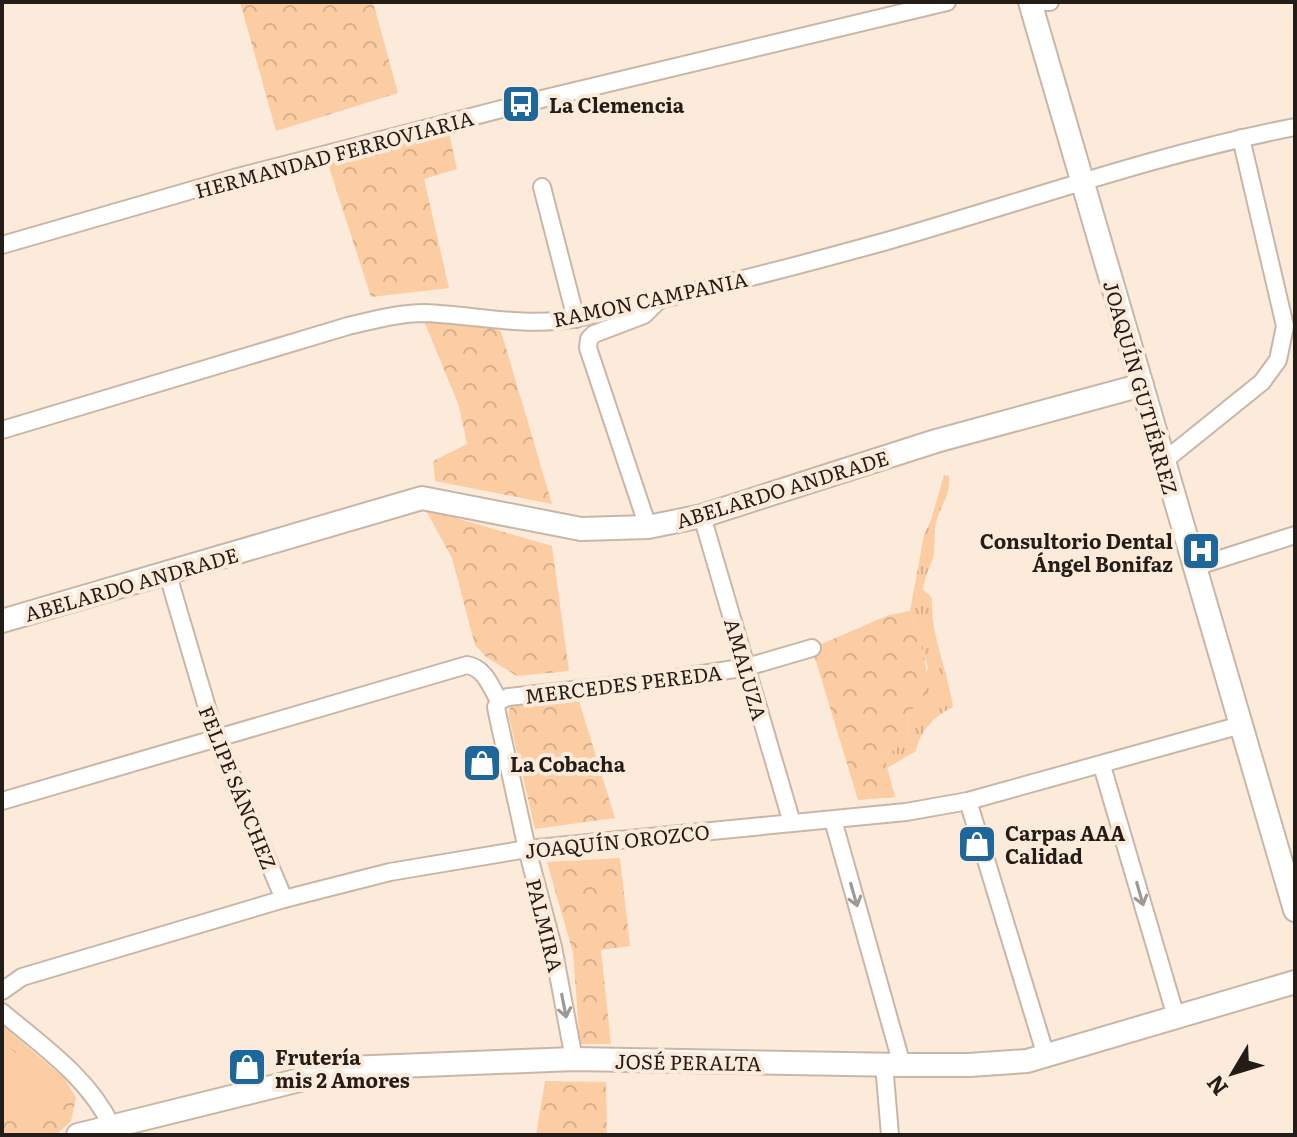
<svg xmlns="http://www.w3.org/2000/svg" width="1297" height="1137" font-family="Literata,serif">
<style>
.grass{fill:url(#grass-tufts)}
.forest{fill:url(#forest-crowns)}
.garden{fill:#fccda2}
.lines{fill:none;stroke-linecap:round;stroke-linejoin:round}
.street-casing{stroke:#c8b7a7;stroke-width:20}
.secondary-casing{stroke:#c8b7a7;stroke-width:26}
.street{stroke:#fff;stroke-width:16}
.secondary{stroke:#fff;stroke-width:22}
.oneway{stroke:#9c9997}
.labels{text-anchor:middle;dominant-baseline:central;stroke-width:8;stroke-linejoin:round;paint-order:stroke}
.poi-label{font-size:20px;font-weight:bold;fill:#231c17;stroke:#fceada;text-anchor:start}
.street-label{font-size:20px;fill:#231c17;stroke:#fceada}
</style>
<defs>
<pattern id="grass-tufts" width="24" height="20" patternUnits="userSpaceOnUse" patternTransform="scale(2)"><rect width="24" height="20" fill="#fccda2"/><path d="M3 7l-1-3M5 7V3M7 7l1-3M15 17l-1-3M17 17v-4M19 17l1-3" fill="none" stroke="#d8af8b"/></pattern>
<pattern id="forest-crowns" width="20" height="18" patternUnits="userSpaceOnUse" patternTransform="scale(2)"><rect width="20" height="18" fill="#fccda2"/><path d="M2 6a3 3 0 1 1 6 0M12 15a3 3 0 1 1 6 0" fill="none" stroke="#d8af8b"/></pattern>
</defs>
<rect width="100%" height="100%" fill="#fceada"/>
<path class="grass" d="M944,475L949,476C951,493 942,504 937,519C933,531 936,545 933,558C929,568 925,577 923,589L932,598C930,635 948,670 953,707C934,716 920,731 916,751L887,768L884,756L908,741L909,711L928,668L910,611L924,535L931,520Z"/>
<g class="forest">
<polygon points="240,2 373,2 398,93 276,131"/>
<polygon points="448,128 457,169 424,179 449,288 371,297 327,161"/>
<polygon points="441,319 480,324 501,331 552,504 435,481 433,461 467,444 459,406 424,321"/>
<polygon points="425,509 552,546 569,671 517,676 486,657 475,645 452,558"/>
<path d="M910,611C920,644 933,668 923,703L909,711L908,741L884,756L895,797L858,800L812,648L889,615Z"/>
<polygon points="579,701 615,818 535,829 509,717 509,709 514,705"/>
<polygon points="620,858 630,946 601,950 611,1044 580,1044 573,953 547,862"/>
<polygon points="2,1025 64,1078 76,1098 71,1121 57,1134 2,1135"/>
<polygon points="545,1081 606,1082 607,1135 536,1135"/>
</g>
<polygon class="garden" points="2,1042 66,1093 40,1122 2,1104"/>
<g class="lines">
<defs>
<g id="street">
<polyline points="1043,2 1050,2"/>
<polyline points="542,187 576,319"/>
<polyline points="2,245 234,178 521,104 947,2"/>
<path d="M2,430L348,326C373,320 399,313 425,313C478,315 528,329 582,317C684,295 786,269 887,241C1023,202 1156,154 1295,127"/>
<polyline points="1164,461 1262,382 1278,360 1285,326 1241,138"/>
<polyline points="702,516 792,823"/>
<polyline points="648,527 588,348 589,339 594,334 644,315 658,301"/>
<polyline points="1195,567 1295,535"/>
<polyline points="170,582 216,738 284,899"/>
<polyline points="499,701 508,697 665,680 747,667 812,648"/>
<polyline points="1102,766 1176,1017"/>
<path d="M2,801L467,665C485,668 491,687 499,701L496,707L498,717L527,849L553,947L574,1059"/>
<polyline points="968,801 1046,1056"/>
<polyline points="833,820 902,1065"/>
<polyline points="2,991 22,977 284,899 390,872 527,849 906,812 968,801 1241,725"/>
<path d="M2,1012C42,1046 88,1077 111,1125"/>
<polyline points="884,1064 890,1135"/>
</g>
<g id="secondary">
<polyline points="1030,2 1295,910"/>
<polyline points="2,621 422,498 581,529 648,527 702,516 936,441 1142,385"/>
<polyline points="78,1135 348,1068 574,1059 902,1065 969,1065 1027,1061 1295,982"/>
</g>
</defs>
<use href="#street" class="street-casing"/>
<use href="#secondary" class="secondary-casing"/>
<use href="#street" class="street"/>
<use href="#secondary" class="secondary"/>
</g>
<defs><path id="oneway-shaft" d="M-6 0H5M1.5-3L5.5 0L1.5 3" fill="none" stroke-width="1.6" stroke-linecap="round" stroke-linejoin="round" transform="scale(2)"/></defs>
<g class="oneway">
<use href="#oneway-shaft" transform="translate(1140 894) rotate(74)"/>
<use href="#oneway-shaft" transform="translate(854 895) rotate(74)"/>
<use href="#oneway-shaft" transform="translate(564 1006) rotate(79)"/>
</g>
<defs>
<symbol id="bus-square" viewBox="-11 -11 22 22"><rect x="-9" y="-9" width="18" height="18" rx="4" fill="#1e679b" stroke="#fceada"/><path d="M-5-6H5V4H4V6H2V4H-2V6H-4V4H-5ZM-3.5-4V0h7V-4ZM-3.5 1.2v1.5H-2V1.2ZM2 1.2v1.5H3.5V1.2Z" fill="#fff"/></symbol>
<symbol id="hospital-square" viewBox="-11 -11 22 22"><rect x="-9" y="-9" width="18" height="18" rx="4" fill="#1e679b" stroke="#fceada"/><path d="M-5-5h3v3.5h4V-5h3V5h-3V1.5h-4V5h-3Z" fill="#fff"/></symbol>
<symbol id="shop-square" viewBox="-11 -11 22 22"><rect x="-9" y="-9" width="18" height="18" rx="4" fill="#1e679b" stroke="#fceada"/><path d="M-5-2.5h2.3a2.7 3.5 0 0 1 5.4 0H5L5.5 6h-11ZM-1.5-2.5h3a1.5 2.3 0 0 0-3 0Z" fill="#fff"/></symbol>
</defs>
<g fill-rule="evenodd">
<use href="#bus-square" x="499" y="82" width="44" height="44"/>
<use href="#hospital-square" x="1179" y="529" width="44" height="44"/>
<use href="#shop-square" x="460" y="741" width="44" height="44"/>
<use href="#shop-square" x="955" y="822" width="44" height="44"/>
<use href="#shop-square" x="225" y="1045" width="44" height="44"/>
</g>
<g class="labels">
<g class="poi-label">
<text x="549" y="104">La Clemencia</text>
<text x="1173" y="540" text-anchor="end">Consultorio Dental<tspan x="1173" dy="23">Ángel Bonifaz</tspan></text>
<text x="510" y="763">La Cobacha</text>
<text x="1005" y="832">Carpas AAA<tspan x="1005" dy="23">Calidad</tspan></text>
<text x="275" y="1056">Frutería<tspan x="275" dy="23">mis 2 Amores</tspan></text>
</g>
<g class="street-label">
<text transform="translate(334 153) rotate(-15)">HERMANDAD FERROVIARIA</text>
<text transform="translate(650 298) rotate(-12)">RAMON CAMPANIA</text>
<text transform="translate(1142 387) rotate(74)">JOAQUÍN GUTIÉRREZ</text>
<text transform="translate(782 488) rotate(-17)">ABELARDO ANDRADE</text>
<text transform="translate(131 583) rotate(-16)">ABELARDO ANDRADE</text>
<text transform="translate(747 669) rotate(74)">AMALUZA</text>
<text transform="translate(623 683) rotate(-7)">MERCEDES PEREDA</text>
<text transform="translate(239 787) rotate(68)">FELIPE SÁNCHEZ</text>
<text transform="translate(617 840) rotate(-6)">JOAQUÍN OROZCO</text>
<text transform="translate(546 925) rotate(76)">PALMIRA</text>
<text transform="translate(688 1061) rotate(1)">JOSÉ PERALTA</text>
</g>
</g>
<rect width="1297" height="1137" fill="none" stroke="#231c17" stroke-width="8"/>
<g transform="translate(1233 1073) rotate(232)" stroke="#fceada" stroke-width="6" paint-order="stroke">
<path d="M0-6L14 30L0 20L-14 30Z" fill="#231c17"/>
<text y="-12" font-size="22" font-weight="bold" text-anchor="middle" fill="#231c17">N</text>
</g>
</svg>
